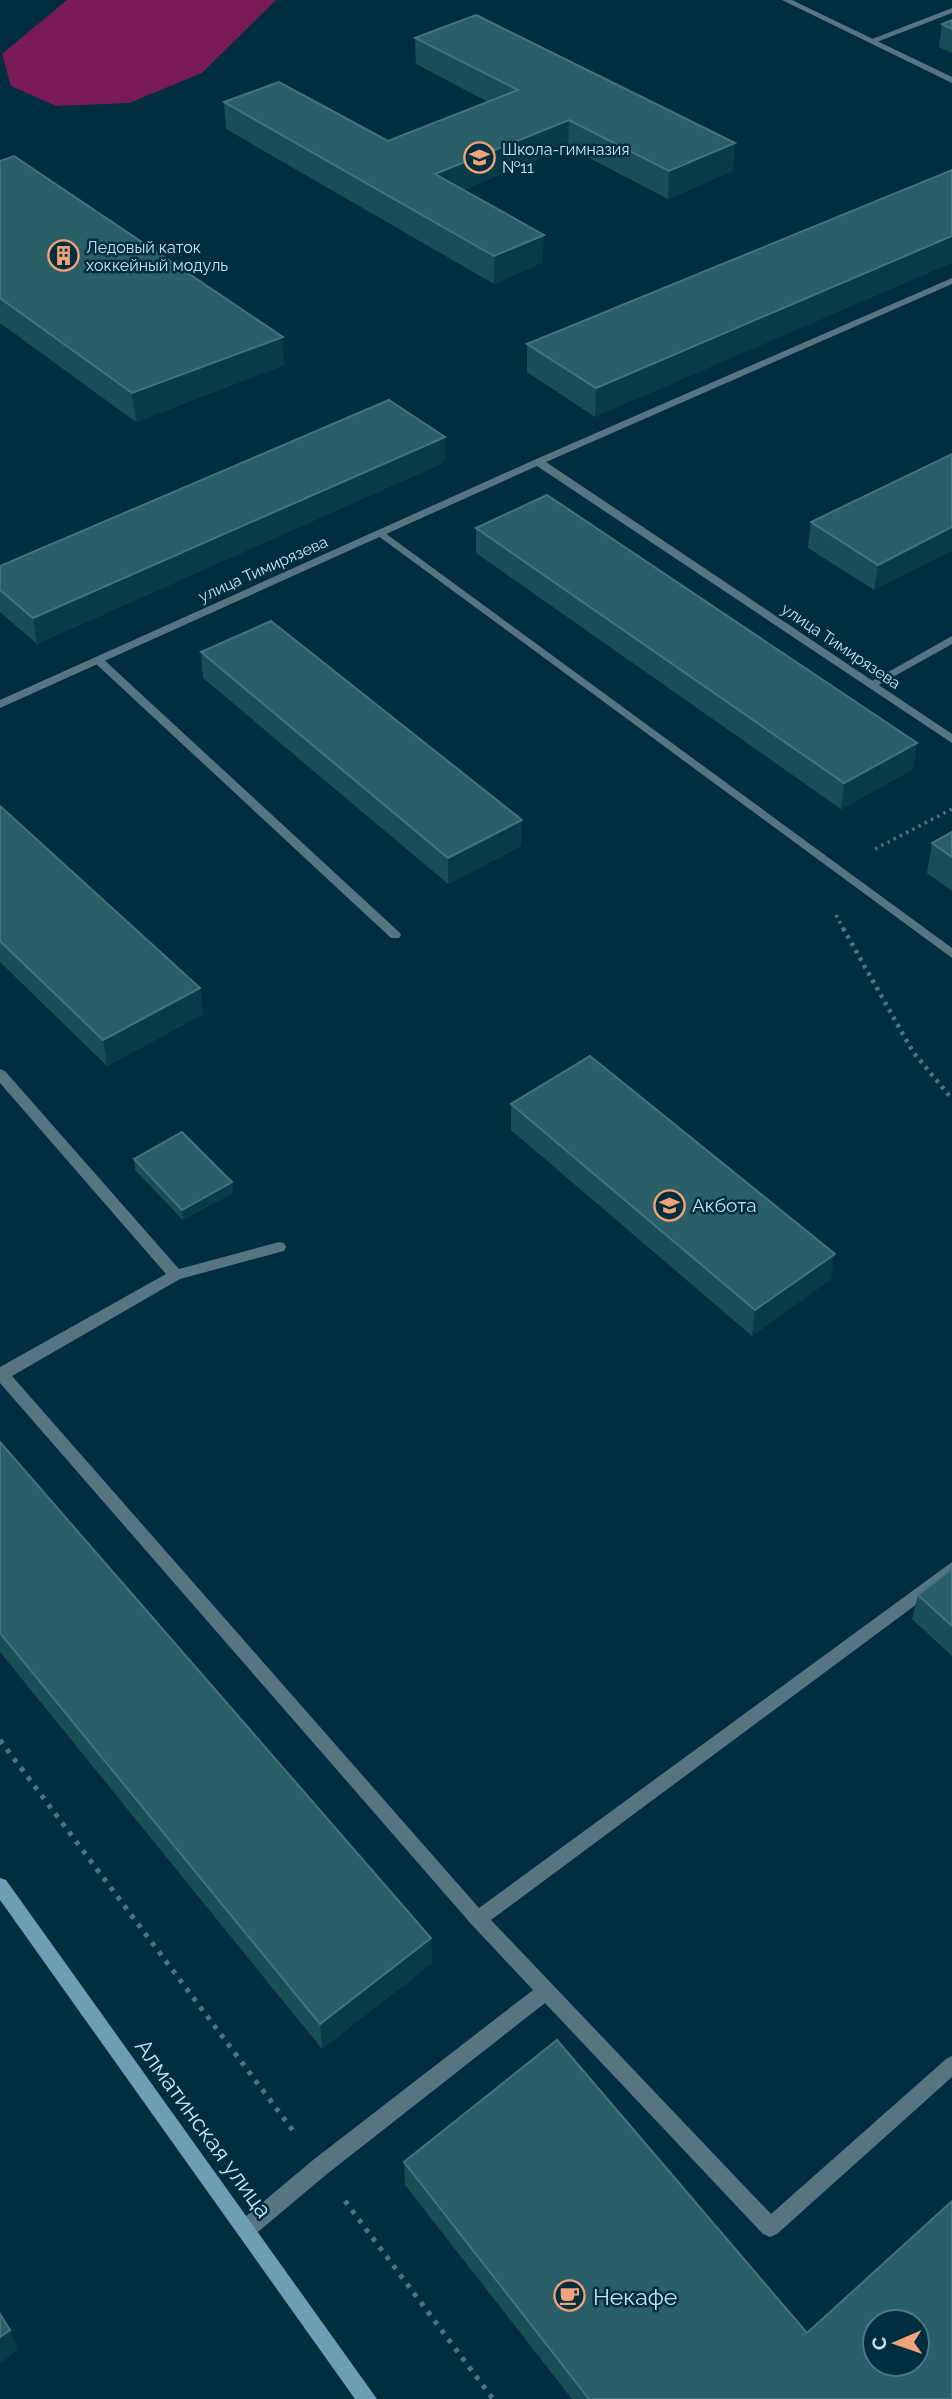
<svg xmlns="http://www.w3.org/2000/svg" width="952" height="2399" font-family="Raleway,sans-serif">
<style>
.green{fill:#781b54}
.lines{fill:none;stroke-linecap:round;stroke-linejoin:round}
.path-far2{stroke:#4a7485;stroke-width:3.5;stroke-dasharray:2.5 4.5;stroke-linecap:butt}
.path-far1{stroke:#4a7485;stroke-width:4.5;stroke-dasharray:3.5 5;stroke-linecap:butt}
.path{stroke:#4a7485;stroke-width:5;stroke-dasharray:4.5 7;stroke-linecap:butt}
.lane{fill:#567482;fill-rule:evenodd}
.street{fill:#567482;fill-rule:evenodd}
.secondary{fill:#6d9eb4;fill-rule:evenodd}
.wall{fill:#1a4e56}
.shaded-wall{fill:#083b45}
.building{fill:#2b5f67;stroke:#43747e;stroke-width:2;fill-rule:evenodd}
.labels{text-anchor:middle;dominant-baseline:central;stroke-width:5;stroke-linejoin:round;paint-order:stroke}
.far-poi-label{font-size:16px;fill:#c0e5f7;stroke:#002e3e;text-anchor:start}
.far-street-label{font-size:16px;fill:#c0e5f7;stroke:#002e3e}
.poi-label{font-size:19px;fill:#c0e5f7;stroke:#002e3e;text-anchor:start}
.near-street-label{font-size:23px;fill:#c0e5f7;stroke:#002e3e}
.near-poi-label{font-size:23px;fill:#c0e5f7;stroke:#002e3e;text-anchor:start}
</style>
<rect width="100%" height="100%" fill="#002e3e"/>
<polygon class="green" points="67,0 276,0 202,73 129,103 56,106 11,86 2,54"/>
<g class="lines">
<g class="path-far2">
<polyline points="875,849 952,809"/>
<polyline points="836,915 844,930"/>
</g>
<polyline class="path-far1" points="843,928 913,1052 952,1099"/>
<g class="path">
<polyline points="0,1740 294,2132"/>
<polyline points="345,2201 493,2399"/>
</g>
<g class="lane">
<polygon points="952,8 952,13 874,43 867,41"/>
<polygon points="381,530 952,948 952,958 377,535 377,531"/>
<polygon points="952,636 952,644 875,687 871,688 865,685"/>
<polygon points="98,657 102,658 399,932 401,935 399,938 391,938 94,662 94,658"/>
<polygon points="0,1069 5,1071 179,1269 279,1242 284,1243 286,1247 284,1251 180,1279 12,1376 479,1908 952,1562 952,1578 491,1920 771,2214 946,2059 952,2056 952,2077 777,2234 770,2237 763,2234 545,2003 327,2174 253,2236 246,2239 239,2236 236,2229 239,2222 313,2160 533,1990 472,1925 0,1383 0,1367 166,1274 0,1083"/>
</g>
<g class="street">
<polygon points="782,0 792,0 952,77 952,83"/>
<polygon points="952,278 952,284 546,462 952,734 952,743 537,466 0,708 0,700 534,460"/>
</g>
<polygon class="secondary" points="0,1878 6,1880 377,2399 355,2399 0,1900"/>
</g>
<g class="wall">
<polygon points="952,20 952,53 939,47 942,24"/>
<polygon points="415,38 733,171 668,199 568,147 463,190 543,262 494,284 226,129 224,102 388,141 488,102 416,64"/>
<polygon points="0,161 284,365 136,422 0,323"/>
<polygon points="952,170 595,417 527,372 527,344"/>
<polygon points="952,454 874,590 808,548 811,522"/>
<polygon points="445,462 37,644 0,612 0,566"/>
<polygon points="476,528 917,743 913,769 841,809 476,553"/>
<polygon points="201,652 522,820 521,846 448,884 203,678"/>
<polygon points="0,806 200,988 203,1014 107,1066 0,962"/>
<polygon points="952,832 952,891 927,873 932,843"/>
<polygon points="511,1104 831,1279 752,1336 511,1130"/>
<polygon points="134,1159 232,1182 233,1193 183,1220 135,1170"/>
<polygon points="0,1442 431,1938 432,1963 322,2049 0,1652"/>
<polygon points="952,1569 952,1656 912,1619 918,1595"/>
<polygon points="404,2162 807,2333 952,2399 572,2399 405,2185"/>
</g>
<g class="shaded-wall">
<polygon points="569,120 568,147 435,202 435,174"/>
<polygon points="735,143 733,171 668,199 669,171"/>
<polygon points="544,235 543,262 494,284 494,256"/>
<polygon points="952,236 952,263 595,417 596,388"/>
<polygon points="283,337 284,365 136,422 132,393"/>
<polygon points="445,437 445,462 37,644 33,618"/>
<polygon points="952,527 952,551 874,590 878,565"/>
<polygon points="917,743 913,769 841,809 844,783"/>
<polygon points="522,820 521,846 448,884 448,858"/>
<polygon points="200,988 203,1014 107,1066 103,1040"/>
<polygon points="232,1182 233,1193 183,1220 182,1210"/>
<polygon points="835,1254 831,1279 752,1336 755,1310"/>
<polygon points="431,1938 432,1963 322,2049 320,2024"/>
<polygon points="10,2330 18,2350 0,2364 0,2337"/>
</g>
<g class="building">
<polygon points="476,15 735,143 669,171 569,120 435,174 544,235 494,256 224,102 279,82 388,141 518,90 415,38"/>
<polygon points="952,20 952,29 942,24"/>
<polygon points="14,156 283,337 132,393 0,298 0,161"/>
<polygon points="952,170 952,236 596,388 527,344"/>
<polygon points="389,400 445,437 33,618 0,590 0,566"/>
<polygon points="952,454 952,527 878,565 811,522"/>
<polygon points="547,495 917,743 844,783 476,528"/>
<polygon points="271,621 522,820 448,858 201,652"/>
<polygon points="0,806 200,988 103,1040 0,941"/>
<polygon points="952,832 952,857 932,843"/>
<polygon points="590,1056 835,1254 755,1310 511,1104"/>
<polygon points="182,1132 232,1182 182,1210 134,1159"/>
<polygon points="0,1442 431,1938 320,2024 0,1633"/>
<polygon points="952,1569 952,1626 918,1595"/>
<path d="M557,2040L807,2333L952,2201V2399H589L404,2162ZM875,2322H917V2364H875Z"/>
<polygon points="0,2314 10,2330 0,2337"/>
</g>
<defs>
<symbol id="school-ring" viewBox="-11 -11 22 22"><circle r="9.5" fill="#002e3e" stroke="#f0a27a" stroke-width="1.5"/><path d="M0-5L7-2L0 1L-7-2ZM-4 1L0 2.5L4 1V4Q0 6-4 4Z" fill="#f0a27a"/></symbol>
<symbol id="building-ring" viewBox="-11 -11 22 22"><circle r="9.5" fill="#002e3e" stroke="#f0a27a" stroke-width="1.5"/><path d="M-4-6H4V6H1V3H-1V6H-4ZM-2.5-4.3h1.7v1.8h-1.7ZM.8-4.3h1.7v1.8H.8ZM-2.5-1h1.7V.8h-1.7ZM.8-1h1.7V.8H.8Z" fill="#f0a27a"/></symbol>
<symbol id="cafe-ring" viewBox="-11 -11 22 22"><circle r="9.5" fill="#002e3e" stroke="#f0a27a" stroke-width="1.5"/><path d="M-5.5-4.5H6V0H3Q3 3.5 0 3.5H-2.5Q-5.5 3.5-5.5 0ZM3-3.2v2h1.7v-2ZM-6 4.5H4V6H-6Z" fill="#f0a27a"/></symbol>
</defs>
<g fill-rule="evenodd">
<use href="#school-ring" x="462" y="140" width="35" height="35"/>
<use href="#building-ring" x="46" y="238" width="35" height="35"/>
<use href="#school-ring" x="652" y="1188" width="35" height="35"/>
<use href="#cafe-ring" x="552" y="2278" width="35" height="35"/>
</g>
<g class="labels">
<g class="far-poi-label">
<text x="502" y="149">Школа-гимназия<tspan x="502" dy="18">№11</tspan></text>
<text x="86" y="247">Ледовый каток<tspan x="86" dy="18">хоккейный модуль</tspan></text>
</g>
<g class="far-street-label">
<text transform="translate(263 569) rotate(-24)">улица Тимирязева</text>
<text transform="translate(841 646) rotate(34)">улица Тимирязева</text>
</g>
<g class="poi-label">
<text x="692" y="1205">Акбота</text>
</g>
<g class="near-street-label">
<text transform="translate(204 2128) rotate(54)">Алматинская улица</text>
</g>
<g class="near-poi-label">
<text x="593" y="2296">Некафе</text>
</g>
</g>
<g transform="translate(896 2343) rotate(268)"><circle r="33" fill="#002e3e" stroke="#4d7788" stroke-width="2"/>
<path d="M0-5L12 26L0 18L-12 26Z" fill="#f0a27a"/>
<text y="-10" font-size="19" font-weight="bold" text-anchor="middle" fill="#c0e5f7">С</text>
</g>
</svg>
